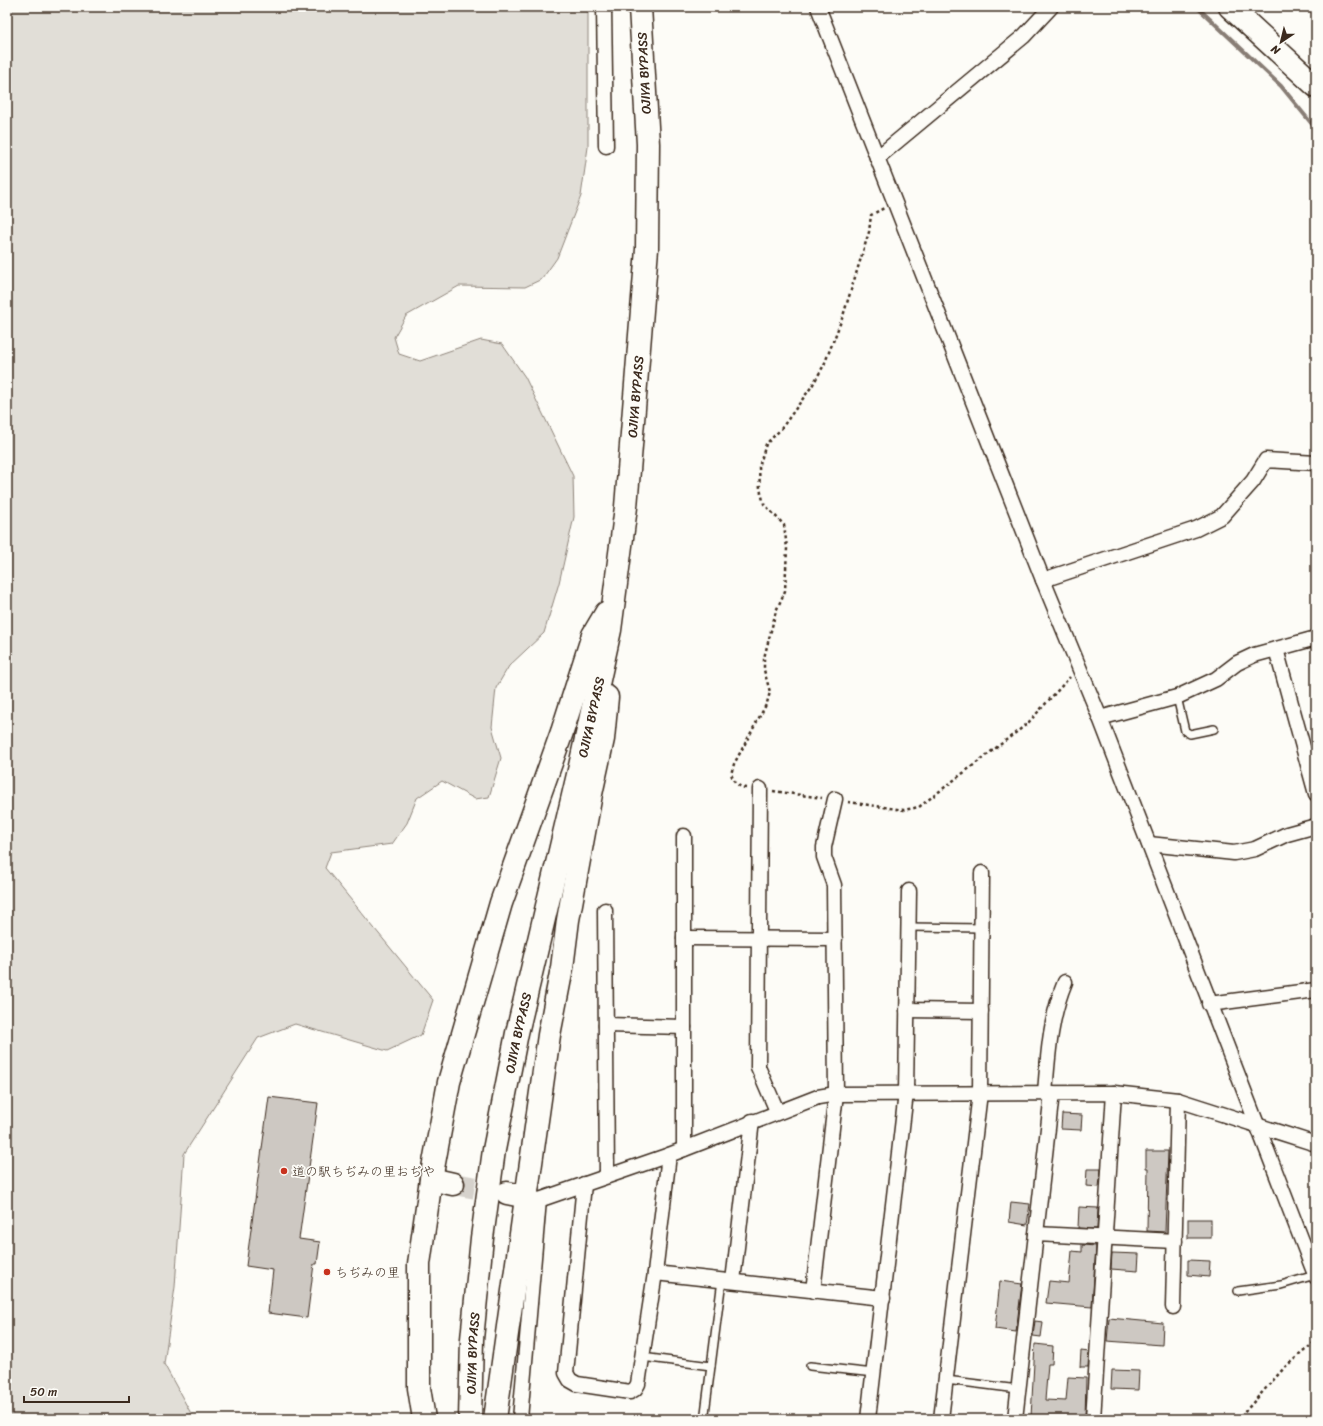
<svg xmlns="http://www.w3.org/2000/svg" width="1323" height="1426" font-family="Sriracha,'Klee One',sans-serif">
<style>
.green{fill:#e1ded7;stroke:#8e847a}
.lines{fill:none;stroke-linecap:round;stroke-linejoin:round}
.stream{stroke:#887d74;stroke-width:4}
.building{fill:#cdc8c2;stroke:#3b2a1e}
.trunk-tunnel{stroke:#d6d2cc;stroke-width:22;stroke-dasharray:22 11;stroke-linecap:butt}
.service-casing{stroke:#3b2a1e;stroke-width:10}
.minor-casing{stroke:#3b2a1e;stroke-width:17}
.trunk-casing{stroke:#3b2a1e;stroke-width:25}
.path{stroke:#3b2a1e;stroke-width:2.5;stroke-dasharray:3 3;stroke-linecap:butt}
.service{stroke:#fdfcf7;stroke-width:7}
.minor{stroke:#fdfcf7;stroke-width:14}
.trunk{stroke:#fdfcf7;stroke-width:22}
.poi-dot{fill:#c8321e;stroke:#fdfcf7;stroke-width:1.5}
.labels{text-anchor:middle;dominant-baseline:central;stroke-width:3.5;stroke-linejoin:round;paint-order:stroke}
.street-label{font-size:13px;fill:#3b2a1e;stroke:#fdfcf7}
.poi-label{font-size:13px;fill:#3b2a1e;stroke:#fdfcf7;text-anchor:start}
</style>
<rect width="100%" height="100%" fill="#fdfcf7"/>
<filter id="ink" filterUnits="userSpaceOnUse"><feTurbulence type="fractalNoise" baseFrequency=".025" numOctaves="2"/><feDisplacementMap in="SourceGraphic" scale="8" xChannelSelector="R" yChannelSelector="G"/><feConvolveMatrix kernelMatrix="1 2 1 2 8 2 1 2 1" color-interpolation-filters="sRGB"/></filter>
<g filter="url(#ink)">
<polygon class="green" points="7,7 588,7 588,147 581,196 557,258 542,279 525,287 459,286 406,316 394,337 399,354 420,361 481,340 502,344 525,377 573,476 574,517 559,583 544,633 509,666 496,688 492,727 501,758 489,797 475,799 442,781 417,798 407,823 392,844 331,852 325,868 433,1000 421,1035 387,1051 295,1024 258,1038 184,1154 175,1287 164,1364 194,1419 7,1419"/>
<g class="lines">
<polyline class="stream" points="1197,7 1281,86 1316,129"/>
</g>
<g class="building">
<polygon points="269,1097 318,1103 299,1239 320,1242 317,1264 314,1264 307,1318 268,1313 273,1270 246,1266"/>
<polygon points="1062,1114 1082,1115 1081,1130 1061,1129"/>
<polygon points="1146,1151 1168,1151 1165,1232 1147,1231 1148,1168 1146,1168"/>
<polygon points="1087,1169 1101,1169 1099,1187 1086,1186"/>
<polygon points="1011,1202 1030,1204 1027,1225 1009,1222"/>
<polygon points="1079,1207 1098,1208 1097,1229 1078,1228"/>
<rect x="1188" y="1219" width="23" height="19"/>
<polygon points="1082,1245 1096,1246 1092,1307 1046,1303 1049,1281 1069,1283 1072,1251 1082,1252"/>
<polygon points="1112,1253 1139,1254 1138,1271 1111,1269"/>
<polygon points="1188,1260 1210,1261 1209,1277 1188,1275"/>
<polygon points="1000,1281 1022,1284 1016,1332 995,1329"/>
<polygon points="1109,1318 1163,1323 1162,1345 1107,1341"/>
<polygon points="1035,1321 1043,1322 1041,1337 1033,1336"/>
<polygon points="1035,1344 1053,1346 1052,1364 1048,1364 1045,1400 1066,1401 1068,1377 1086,1378 1085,1419 1031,1417"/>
<polygon points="1081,1351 1089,1352 1088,1367 1080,1367"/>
<polygon points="1112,1370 1139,1371 1138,1390 1111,1389"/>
</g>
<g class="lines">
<polyline class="trunk-tunnel" points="453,1184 507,1193"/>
<defs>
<g id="service">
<polyline points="1177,697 1185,731 1190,734 1214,729"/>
<polyline points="908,927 982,928"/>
<polyline points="1238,1291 1281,1285 1315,1275"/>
<polyline points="642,1357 711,1366"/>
<polyline points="810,1366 874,1373"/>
<polyline points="946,1380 1018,1389"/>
<polyline points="705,1413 722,1280"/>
</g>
<g id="minor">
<polyline points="604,7 606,146"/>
<polyline points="818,7 1043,580 1100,718 1316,1277"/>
<polyline points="877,158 1024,36 1051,7"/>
<polyline points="1043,580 1196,529 1222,516 1253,481 1266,460 1316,463"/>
<polyline points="1276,649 1316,794"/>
<polyline points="1100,718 1177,697 1216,679 1237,663 1254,655 1316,638"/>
<polyline points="760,789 758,1067 777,1111"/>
<polyline points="1149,844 1234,853 1255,849 1287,834 1316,826"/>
<polyline points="605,910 607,1176"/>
<polyline points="684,938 835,939"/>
<polyline points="1209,1004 1316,990"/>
<polyline points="907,1010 981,1011"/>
<polyline points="606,1025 684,1027"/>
<path d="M1045,1093C1048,1055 1050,1018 1065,982"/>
<polyline points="684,1149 684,836"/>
<polyline points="584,1184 566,1373 570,1380 577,1384 630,1392 635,1389 638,1384 655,1273 669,1155"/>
<polyline points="527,1197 539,1200 669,1155 818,1097 836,1094 1114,1093 1178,1100 1316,1144"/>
<polyline points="1036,1234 1175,1241"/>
<polyline points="655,1273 883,1298"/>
<polyline points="733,1281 752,1121"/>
<polyline points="813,1291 836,1094 834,885 824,857 824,847 835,799"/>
<polyline points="1173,1307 1178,1100"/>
<polyline points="520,1419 539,1200"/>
<polyline points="868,1419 906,1093 909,891"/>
<polyline points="941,1419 980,1093 982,873"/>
<polyline points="1015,1419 1052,1093"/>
<polyline points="1093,1419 1114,1093"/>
</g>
<g id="trunk">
<polyline points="1230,7 1316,86"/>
<polyline points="431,1179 453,1184"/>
<polyline points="507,1193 527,1197"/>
<polyline points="424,1419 419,1388 419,1264 431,1179 449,1082 501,903 562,732 593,635 606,613"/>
<path id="s1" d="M470,1419L472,1339L482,1238L494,1150L517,1033L580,766L610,630L626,507L647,249L648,144L640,7"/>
<polyline points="495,1419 549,1035 562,968 568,920 591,794 603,739 607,697"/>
</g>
</defs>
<use href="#service" class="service-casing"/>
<use href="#minor" class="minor-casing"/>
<use href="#trunk" class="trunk-casing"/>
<g class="path">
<path d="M746,788C737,787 734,781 731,774L734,764L767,703L770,692L764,670V658L776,611L785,591L787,548L784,525L764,504L760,489L759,467L766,444L781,429L812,386L824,365L843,316L869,232L871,215L884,208"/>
<polyline points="773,791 822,798"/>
<polyline points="848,802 904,810 919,807 1027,724 1070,677"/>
<polyline points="1235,1419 1241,1416 1285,1367 1316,1341"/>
</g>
<use href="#service" class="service"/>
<use href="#minor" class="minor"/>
<use href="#trunk" class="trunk"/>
</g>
</g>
<g class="poi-dot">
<circle cx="284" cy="1171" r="4"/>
<circle cx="327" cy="1272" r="4"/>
</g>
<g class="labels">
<g class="street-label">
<text transform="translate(644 73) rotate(-93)">OJIYA BYPASS</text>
<text stroke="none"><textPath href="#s1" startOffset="1038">OJIYA BYPASS</textPath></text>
<text stroke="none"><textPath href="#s1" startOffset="714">OJIYA BYPASS</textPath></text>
<text stroke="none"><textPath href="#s1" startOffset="390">OJIYA BYPASS</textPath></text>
<text stroke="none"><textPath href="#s1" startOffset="66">OJIYA BYPASS</textPath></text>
</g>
<g class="poi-label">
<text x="292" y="1171">道の駅ちぢみの里おぢや</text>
<text x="335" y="1272">ちぢみの里</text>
</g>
</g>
<rect width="1323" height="1426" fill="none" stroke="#fdfcf7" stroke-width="24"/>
<rect x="12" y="12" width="1299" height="1402" fill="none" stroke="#3b2a1e" stroke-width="1.5" filter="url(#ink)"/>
<g transform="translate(1281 42) rotate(215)" stroke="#fdfcf7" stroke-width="3" paint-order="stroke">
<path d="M0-3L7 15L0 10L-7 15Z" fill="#3b2a1e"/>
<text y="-6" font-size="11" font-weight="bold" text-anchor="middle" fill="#3b2a1e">N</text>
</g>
<path d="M24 1396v6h105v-6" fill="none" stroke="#3b2a1e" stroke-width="2"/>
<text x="30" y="1396" font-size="12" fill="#3b2a1e" stroke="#fdfcf7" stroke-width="3" paint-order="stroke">50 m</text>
</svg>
